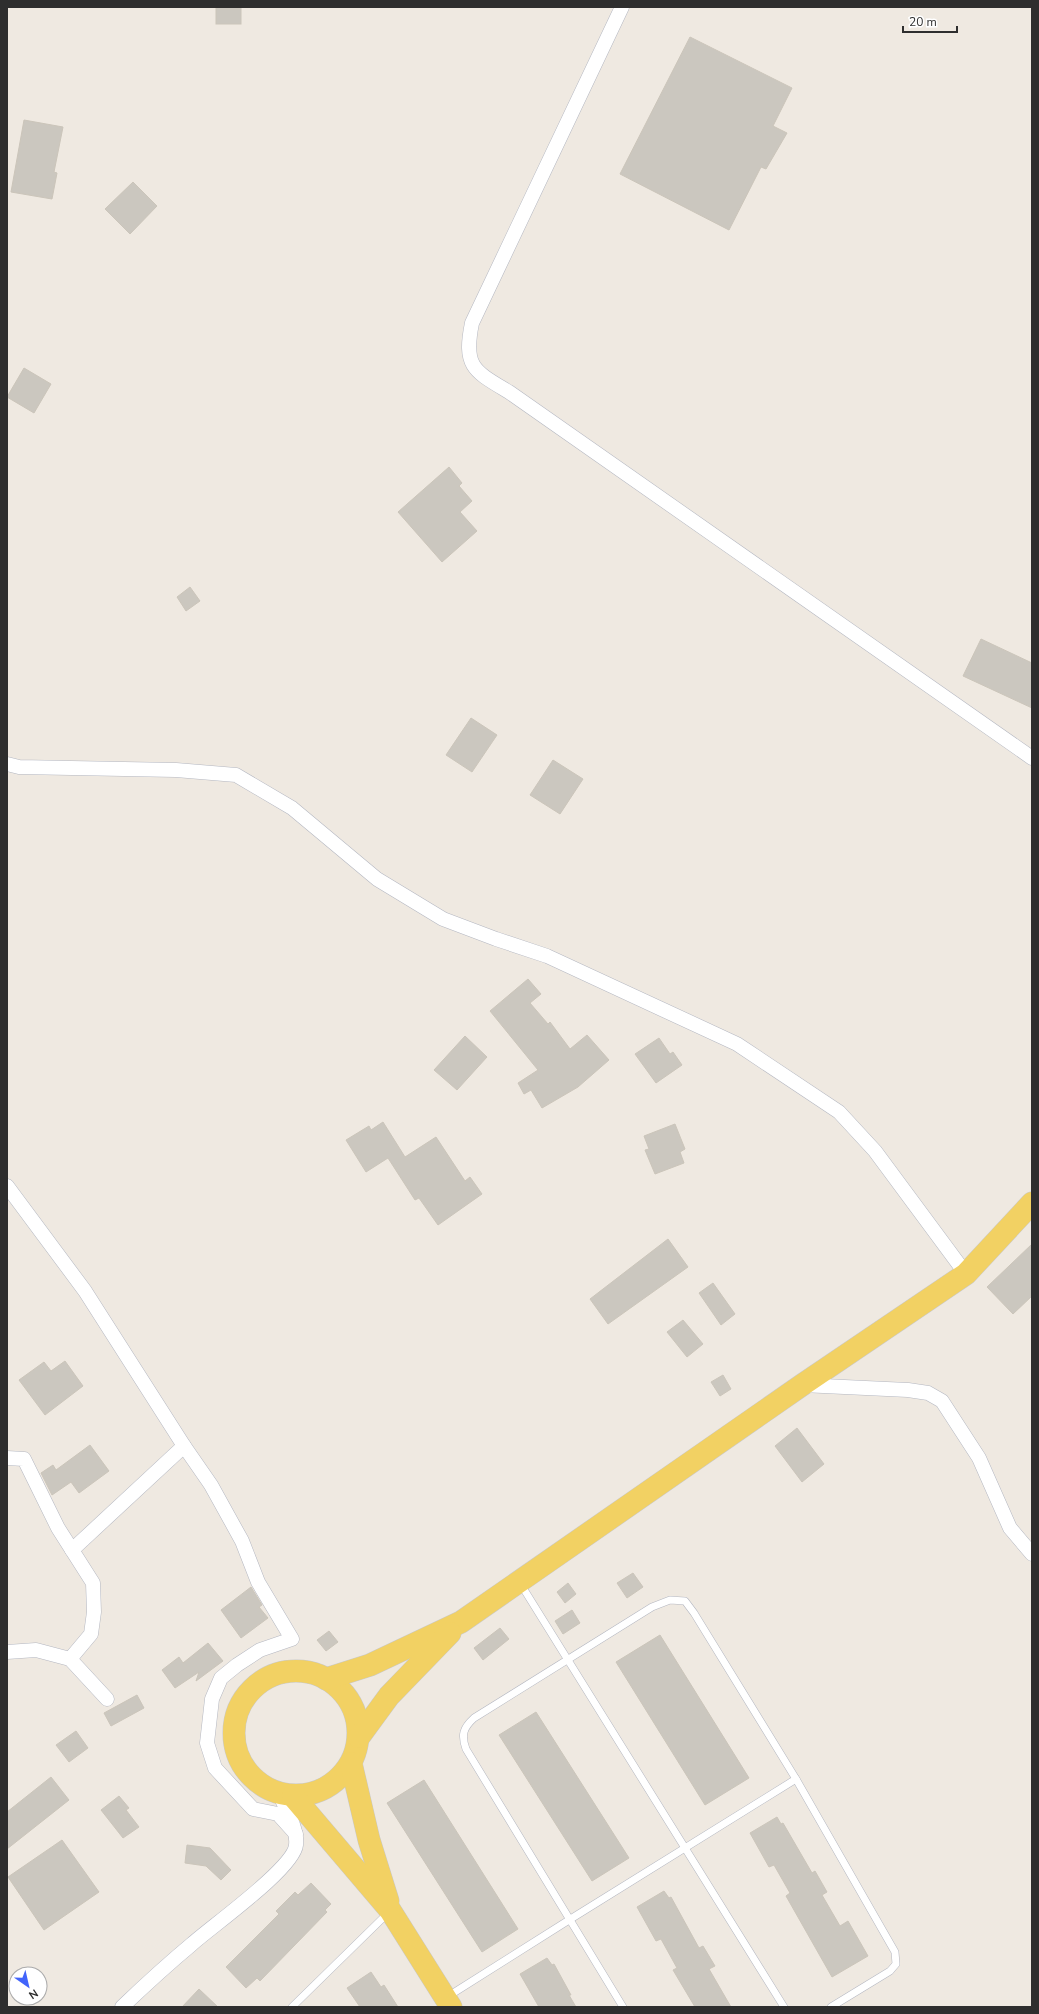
<svg xmlns="http://www.w3.org/2000/svg" width="1039" height="2014" font-family="'Nunito Sans',sans-serif">
<style>
.building{fill:#cbc7bf;stroke:#cbc5ba}
.lines{fill:none;stroke-linecap:round;stroke-linejoin:round}
.service-casing{stroke:#b4b7c1;stroke-width:8}
.minor-casing{stroke:#b4b7c1;stroke-width:15}
.primary-casing{stroke:#c9c9c9;stroke-width:23}
.service{stroke:#fff;stroke-width:7}
.minor{stroke:#fff;stroke-width:14}
.primary{stroke:#f2d163;stroke-width:22}
</style>
<rect width="100%" height="100%" fill="#efe9e1"/>
<g class="building">
<rect x="216" y="7" width="25" height="17"/>
<polygon points="690,37 792,88 773,126 787,133 766,169 761,167 729,230 620,174"/>
<polygon points="24,120 63,127 54,172 57,173 52,199 11,192"/>
<polygon points="133,182 157,206 130,234 105,209"/>
<polygon points="24,368 51,384 34,413 7,397"/>
<polygon points="449,467 462,483 459,486 472,501 460,512 477,531 442,562 398,512"/>
<polygon points="190,587 200,601 186,611 177,597"/>
<polygon points="981,639 1032,663 1032,708 963,676"/>
<polygon points="471,718 497,735 472,772 446,755"/>
<polygon points="553,760 583,779 560,814 530,795"/>
<polygon points="528,979 541,994 530,1003 548,1024 550,1022 570,1049 587,1035 609,1060 578,1087 542,1108 531,1090 524,1094 518,1083 538,1070 490,1011"/>
<polygon points="465,1036 487,1057 457,1090 434,1070"/>
<polygon points="659,1038 670,1054 673,1052 682,1065 656,1083 635,1054"/>
<polygon points="383,1122 405,1157 436,1137 465,1181 470,1177 482,1194 438,1225 419,1198 415,1200 388,1158 366,1172 346,1140 369,1126 371,1130"/>
<polygon points="675,1124 685,1149 680,1152 684,1163 655,1174 645,1150 649,1149 644,1136"/>
<polygon points="668,1239 688,1267 608,1324 590,1299"/>
<polygon points="1032,1244 1032,1296 1013,1314 987,1287"/>
<polygon points="713,1283 735,1314 721,1325 699,1293"/>
<polygon points="683,1320 703,1344 687,1357 667,1332"/>
<polygon points="65,1361 83,1386 45,1415 19,1380 44,1362 51,1371"/>
<polygon points="723,1375 731,1389 720,1396 711,1382"/>
<polygon points="797,1428 824,1464 802,1482 775,1446"/>
<polygon points="90,1445 109,1471 79,1493 71,1482 52,1495 41,1473 53,1465 56,1470"/>
<polygon points="633,1573 643,1587 627,1598 617,1583"/>
<polygon points="568,1583 576,1594 565,1603 557,1592"/>
<polygon points="251,1587 262,1605 259,1607 268,1618 241,1638 221,1610"/>
<polygon points="572,1610 580,1623 563,1634 555,1621"/>
<polygon points="500,1628 509,1639 483,1660 474,1648"/>
<polygon points="329,1631 338,1642 326,1651 317,1640"/>
<polygon points="660,1635 749,1778 705,1805 616,1662"/>
<polygon points="208,1643 223,1661 196,1681 199,1672 175,1688 162,1670 179,1657 183,1663"/>
<polygon points="137,1695 144,1708 111,1726 104,1713"/>
<polygon points="536,1712 629,1858 592,1881 499,1735"/>
<polygon points="76,1731 88,1748 69,1762 56,1745"/>
<polygon points="51,1777 69,1800 7,1849 7,1812"/>
<polygon points="424,1780 518,1929 482,1952 387,1803"/>
<polygon points="119,1796 129,1808 126,1810 139,1827 123,1838 101,1810"/>
<polygon points="777,1817 781,1824 783,1823 812,1873 815,1871 827,1892 822,1895 840,1926 848,1921 868,1956 832,1977 786,1896 790,1893 774,1865 769,1867 750,1833"/>
<polygon points="62,1840 99,1892 44,1930 8,1877"/>
<polygon points="187,1845 210,1848 231,1870 221,1880 206,1866 185,1863"/>
<polygon points="311,1883 331,1904 325,1910 327,1912 260,1981 257,1978 246,1988 226,1967 279,1914 276,1911 295,1892 298,1895"/>
<polygon points="664,1891 669,1898 671,1897 699,1948 703,1946 715,1966 709,1969 731,2007 695,2007 673,1970 677,1968 661,1939 656,1941 637,1907"/>
<polygon points="547,1958 552,1965 554,1964 571,1995 569,1995 576,2007 539,2007 520,1974"/>
<polygon points="371,1972 381,1987 384,1985 398,2007 360,2007 347,1988"/>
<polygon points="199,1989 218,2007 182,2007"/>
</g>
<g class="lines">
<defs>
<g id="service">
<polyline points="520,1583 784,2007"/>
<polyline points="447,1997 569,1920 796,1779"/>
<polyline points="292,2007 389,1912"/>
<path d="M623,2007L466,1749C461,1735 463,1728 474,1718L652,1607L670,1600L685,1601L694,1613L796,1779L895,1952L896,1964L890,1971L831,2007"/>
</g>
<g id="minor">
<path d="M622,7L472,323C463,367 474,371 509,392L1032,758"/>
<polyline points="7,764 19,767 176,770 236,775 292,808 377,879 443,919 496,939 547,956 737,1044 839,1112 875,1151 966,1274"/>
<polyline points="7,1186 85,1291 184,1446 211,1485 242,1541 258,1582 292,1639 260,1650 237,1665 221,1678 212,1699 207,1743 215,1768 253,1809 278,1814 296,1834"/>
<polyline points="802,1385 908,1390 928,1393 942,1401 979,1458 1010,1528 1032,1554"/>
<polyline points="7,1458 24,1459 58,1528 93,1583 94,1612 91,1634 70,1659"/>
<polyline points="72,1550 184,1446"/>
<polyline points="7,1652 36,1650 70,1659 107,1699"/>
<path d="M122,2007C144,1986 168,1964 192,1944C212,1926 294,1868 296,1845C298,1828 285,1808 279,1793"/>
</g>
<g id="primary">
<circle cx="296" cy="1733" r="62"/>
<polyline points="326,1679 370,1665 461,1622 802,1385 966,1274 1032,1203"/>
<polyline points="359,1737 389,1696 450,1633"/>
<polyline points="351,1763 369,1840 388,1901"/>
<polyline points="293,1796 390,1910 451,2007"/>
</g>
</defs>
<use href="#service" class="service-casing"/>
<use href="#minor" class="minor-casing"/>
<use href="#primary" class="primary-casing"/>
<use href="#service" class="service"/>
<use href="#minor" class="minor"/>
<use href="#primary" class="primary"/>
</g>
<rect width="1039" height="2014" fill="none" stroke="#2e2e2e" stroke-width="16"/>
<g transform="translate(28 1986) rotate(146)"><circle r="19" fill="#ffffff" stroke="#ababab"/>
<path d="M0-3L7 15L0 10L-7 15Z" fill="#4264fb"/>
<text y="-6" font-size="11" font-weight="bold" text-anchor="middle" fill="#2e2e2e">N</text>
</g>
<path d="M903 26v6h54v-6" fill="none" stroke="#2e2e2e" stroke-width="2"/>
<text x="909" y="26" font-size="12" fill="#2e2e2e" stroke="#ffffff" stroke-width="3" paint-order="stroke">20 m</text>
</svg>
